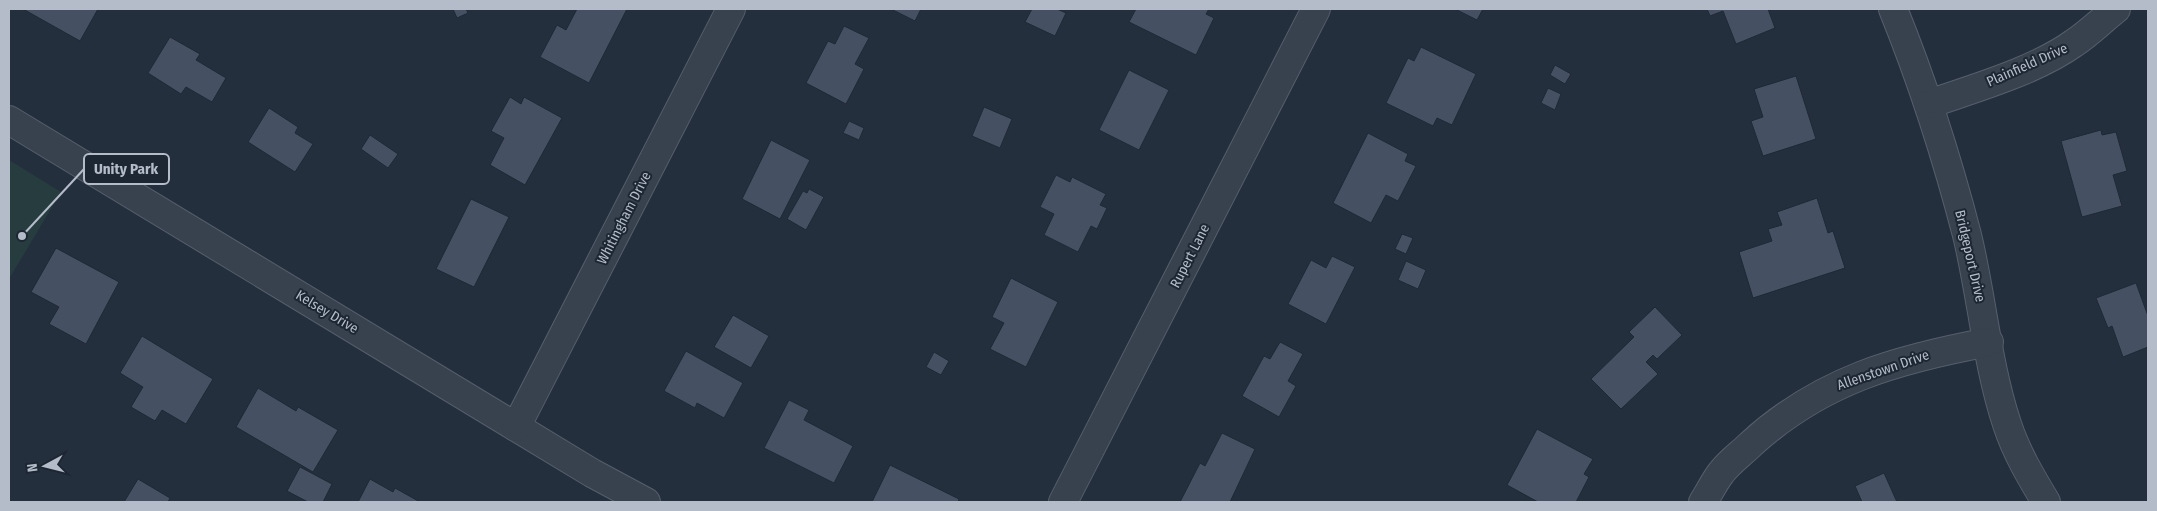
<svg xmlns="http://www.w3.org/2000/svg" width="2157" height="511" font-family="'Fira Sans Condensed',sans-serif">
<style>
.green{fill:#263c3f}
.building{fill:#455162;stroke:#1f2835}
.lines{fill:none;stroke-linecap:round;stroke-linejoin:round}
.minor-casing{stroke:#565f6c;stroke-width:30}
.minor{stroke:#38414e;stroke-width:28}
.labels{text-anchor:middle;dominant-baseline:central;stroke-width:4;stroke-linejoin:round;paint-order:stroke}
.street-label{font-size:14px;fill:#b4bcc9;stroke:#1d2633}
.leader{fill:none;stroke:#b4bcc9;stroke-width:2}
.callout-dot{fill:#b4bcc9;stroke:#1d2633;stroke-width:2}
.callout{fill:#1d2633;stroke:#b4bcc9;stroke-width:2}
.callout-label{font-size:15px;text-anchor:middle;font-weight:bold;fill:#b4bcc9}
</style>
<rect width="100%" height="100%" fill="#242f3e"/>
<polygon class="green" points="9,160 61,192 9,279"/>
<g class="building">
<polygon points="23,9 98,9 80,41"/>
<polygon points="453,9 466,9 468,13 457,18"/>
<polygon points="577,9 627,9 589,83 540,57 557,25 566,30"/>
<polygon points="891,9 921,9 915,21"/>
<polygon points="1032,9 1057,9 1066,13 1055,36 1025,22"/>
<polygon points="1136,9 1209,9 1206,14 1214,18 1196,55 1129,22"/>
<polygon points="1455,9 1483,9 1477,20"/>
<polygon points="1707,9 1768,9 1775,28 1736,44 1723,11 1710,16"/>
<polygon points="844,26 869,38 855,64 864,69 846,104 806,83 828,41 835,44"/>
<polygon points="170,37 200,54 196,60 226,78 212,102 186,87 181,94 148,73"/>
<polygon points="1421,47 1476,74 1452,125 1437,118 1433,126 1386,103 1408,58 1414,61"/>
<polygon points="1555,65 1571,74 1565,84 1550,75"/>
<polygon points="1129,70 1169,90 1139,150 1099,130"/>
<polygon points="1796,76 1816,139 1763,156 1751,121 1763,117 1754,89"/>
<polygon points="1548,88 1561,94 1555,110 1541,103"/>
<polygon points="510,97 521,104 524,97 562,118 525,185 490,165 504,138 491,131"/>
<polygon points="984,107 1012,119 1000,148 972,136"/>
<polygon points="269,108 298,127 295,133 313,144 295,172 248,142"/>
<polygon points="849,121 864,128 859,140 843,133"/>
<polygon points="2101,130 2102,135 2116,132 2127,171 2113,175 2122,206 2082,217 2061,141"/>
<polygon points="1368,133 1408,154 1405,161 1416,166 1398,201 1386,195 1371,223 1333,203"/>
<polygon points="370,135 398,154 388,168 361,149"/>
<polygon points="771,140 810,160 780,219 742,199"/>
<polygon points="1056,175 1070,182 1072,177 1106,194 1100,205 1107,208 1097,229 1091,226 1078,252 1044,235 1054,214 1040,207"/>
<polygon points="809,189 824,197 806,230 787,219 803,191 807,193"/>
<polygon points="1817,198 1828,233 1833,231 1845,268 1753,298 1739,252 1772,241 1768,229 1782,225 1777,212"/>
<polygon points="471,199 509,217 474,287 436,269"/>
<polygon points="1402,234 1413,238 1406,254 1395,249"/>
<polygon points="56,248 119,282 86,344 49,324 59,307 31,292"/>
<polygon points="1332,256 1355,267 1326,324 1288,304 1311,260 1326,268"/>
<polygon points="1406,261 1426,270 1418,289 1398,280"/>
<polygon points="1011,278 1058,302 1026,367 990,349 1004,323 992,317"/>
<polygon points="2136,283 2148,316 2148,347 2123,357 2112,326 2108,328 2096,298"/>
<polygon points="1655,307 1682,335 1657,359 1653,355 1646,362 1658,374 1621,409 1591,379 1634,337 1629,332"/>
<polygon points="733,315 769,336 751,368 714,347"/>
<polygon points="142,336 213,379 186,424 162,410 155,421 131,407 143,387 120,373"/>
<polygon points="1280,342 1303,354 1288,381 1296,386 1279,417 1242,396 1264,356 1270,359"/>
<polygon points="686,351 743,383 724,418 697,403 695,408 664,391"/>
<polygon points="934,352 949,361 941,375 926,367"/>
<polygon points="258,388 296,411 298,407 338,430 313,472 236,427"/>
<polygon points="789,400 809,410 804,420 853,446 834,483 764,448"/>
<polygon points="1537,429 1593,459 1584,474 1589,477 1576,502 1538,502 1507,485"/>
<polygon points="1222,433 1255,449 1230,502 1180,502 1200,463 1205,466"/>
<polygon points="890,465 959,499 958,502 872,502"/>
<polygon points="300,467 332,484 323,502 308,502 287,491"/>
<polygon points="1884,473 1897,502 1862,502 1855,486"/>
<polygon points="138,479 170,498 168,502 124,502"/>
<polygon points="370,479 393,492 395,488 420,502 358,502"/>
</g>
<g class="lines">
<defs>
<g id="minor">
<path d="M1893,9C1923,83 1947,158 1967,235C1982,297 1987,364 2007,424C2016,452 2031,477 2046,502"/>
<path d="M1929,104C1975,88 2035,71 2074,43C2089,33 2102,20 2116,9"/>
<polyline points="9,120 592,473 646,502"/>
<polyline points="516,427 731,9"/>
<polyline points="1063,502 1316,9"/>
<path d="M1703,502C1709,493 1714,482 1721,473C1729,462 1742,453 1751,444C1821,380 1898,359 1989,342"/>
</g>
</defs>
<use href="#minor" class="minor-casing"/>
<use href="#minor" class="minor"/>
</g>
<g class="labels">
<g class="street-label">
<text transform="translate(2027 65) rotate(-24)">Plainfield Drive</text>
<text transform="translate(624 218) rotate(-63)">Whitingham Drive</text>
<text transform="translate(1190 256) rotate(-63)">Rupert Lane</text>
<text transform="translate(1970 256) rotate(77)">Bridgeport Drive</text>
<text transform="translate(327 312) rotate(31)">Kelsey Drive</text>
<text transform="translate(1883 370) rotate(-19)">Allenstown Drive</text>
</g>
</g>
<path class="leader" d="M22 236L84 169"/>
<circle class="callout-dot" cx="22" cy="236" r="5"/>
<rect class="callout" x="84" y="154" width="85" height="30" rx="5"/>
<g class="callout-label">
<text x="126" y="174">Unity Park</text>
</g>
<rect width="2157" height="511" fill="none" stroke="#b4bcc9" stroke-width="20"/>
<g transform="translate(45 466) rotate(263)" stroke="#1d2633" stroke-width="4" paint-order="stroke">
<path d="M0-4L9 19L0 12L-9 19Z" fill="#b4bcc9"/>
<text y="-8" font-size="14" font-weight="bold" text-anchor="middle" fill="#b4bcc9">N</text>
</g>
</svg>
